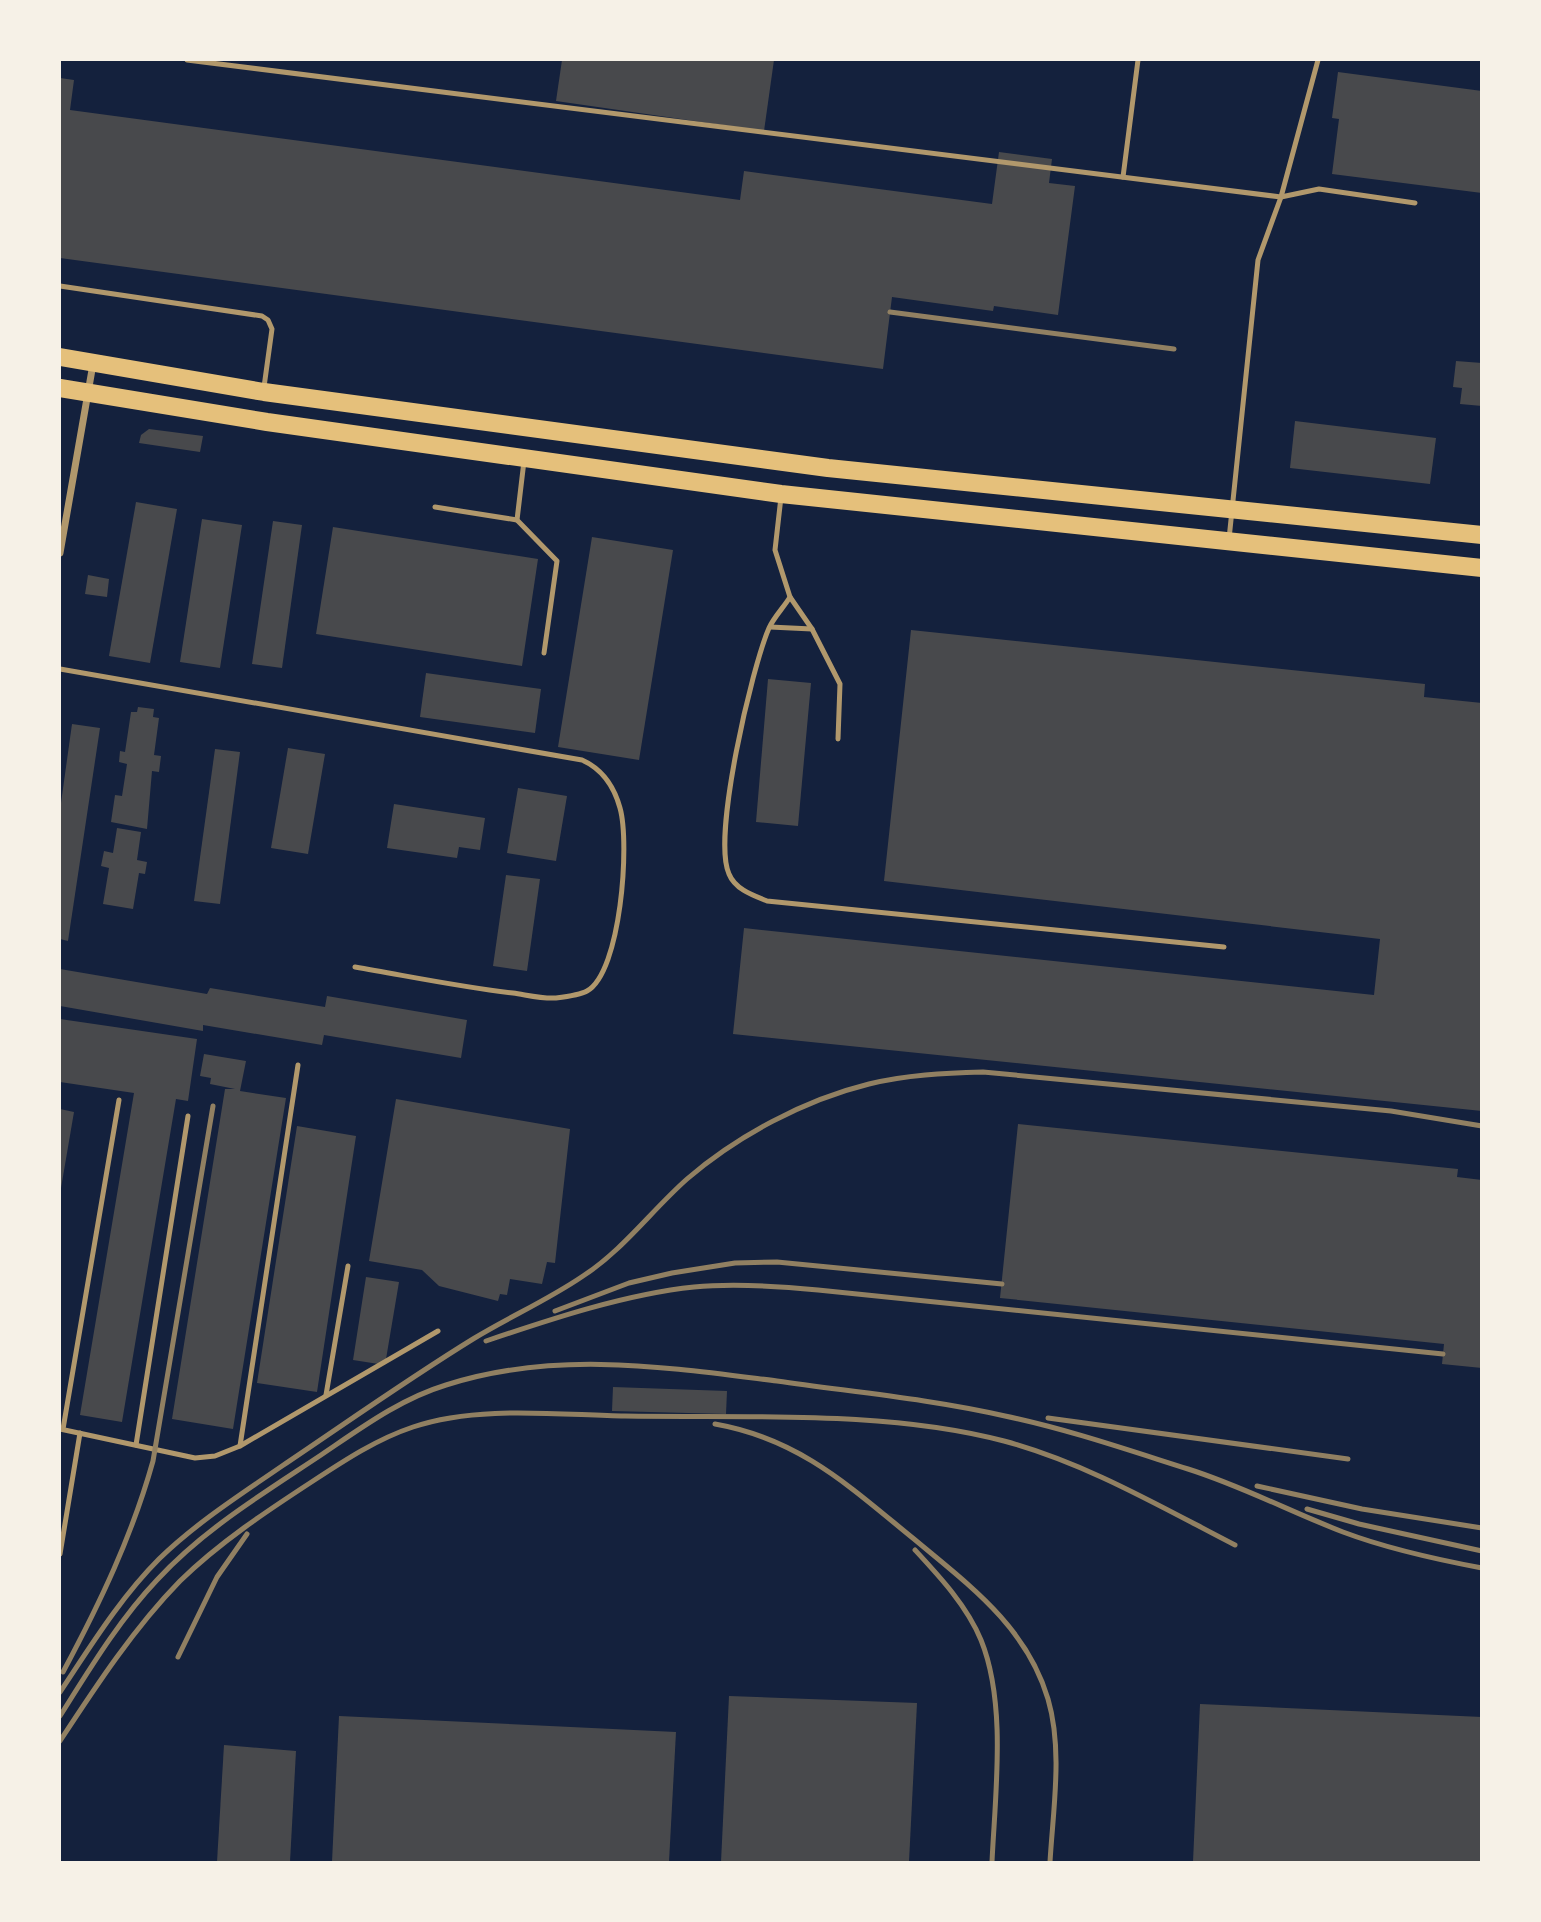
<svg xmlns="http://www.w3.org/2000/svg" width="1541" height="1922" font-family="Georgia,serif">
<style>
.building{fill:#48494c}
.lines{fill:none;stroke-linecap:round;stroke-linejoin:round}
.service{stroke:#b1986c;stroke-width:5}
.minor{stroke:#b1986c;stroke-width:7}
.primary{stroke:#e5c07b;stroke-width:18}
.rail{stroke:#918062;stroke-width:5}
</style>
<rect width="100%" height="100%" fill="#14213d"/>
<g class="building">
<polygon points="562,60 774,60 764,131 556,101"/>
<polygon points="1338,72 1482,91 1482,193 1332,174 1339,119 1332,118"/>
<polygon points="60,78 74,80 70,110 740,200 744,171 992,204 999,152 1052,159 1049,183 1075,186 1058,315 994,306 993,311 892,297 883,369 60,258"/>
<polygon points="1456,361 1482,363 1482,406 1460,404 1462,388 1453,387"/>
<polygon points="1295,421 1436,438 1430,484 1290,468"/>
<polygon points="149,429 203,436 200,452 139,443 141,435"/>
<polygon points="136,502 177,509 150,663 109,656"/>
<polygon points="202,519 242,525 220,668 180,662"/>
<polygon points="273,521 302,525 282,668 252,664"/>
<polygon points="333,527 538,559 522,666 316,634"/>
<polygon points="592,537 673,550 639,760 558,747"/>
<polygon points="88,575 109,579 107,597 85,594"/>
<polygon points="911,630 1425,684 1424,697 1482,703 1482,1111 733,1034 744,928 1374,995 1380,939 884,881"/>
<polygon points="426,673 541,689 535,733 420,717"/>
<polygon points="768,679 811,683 798,826 756,822"/>
<polygon points="138,707 154,709 153,717 159,718 154,755 161,756 159,772 152,771 147,829 111,822 115,795 122,796 127,764 119,762 120,751 125,752 131,712 137,712"/>
<polygon points="72,724 100,728 68,941 60,939 60,810"/>
<polygon points="288,748 325,754 308,854 271,848"/>
<polygon points="215,749 240,752 220,904 194,901"/>
<polygon points="518,788 567,796 556,861 507,853"/>
<polygon points="394,804 485,818 480,850 459,847 457,858 387,848"/>
<polygon points="117,828 141,832 137,860 147,862 145,874 139,873 133,909 103,904 109,868 101,866 104,851 113,853"/>
<polygon points="506,875 540,879 527,971 493,966"/>
<polygon points="60,969 207,994 210,988 325,1007 327,996 467,1020 461,1058 324,1035 322,1045 203,1025 203,1031 60,1006"/>
<polygon points="60,1019 197,1039 188,1101 176,1099 122,1422 80,1415 134,1093 60,1082"/>
<polygon points="204,1054 246,1061 240,1091 286,1098 233,1429 172,1419 225,1089 235,1089 210,1084 211,1078 200,1076"/>
<polygon points="396,1099 570,1129 555,1263 547,1262 542,1284 510,1279 507,1295 500,1294 498,1301 439,1286 422,1270 369,1261"/>
<polygon points="60,1109 74,1112 61,1188 60,1188"/>
<polygon points="1018,1124 1458,1169 1457,1177 1482,1180 1482,1368 1442,1364 1444,1344 1000,1298"/>
<polygon points="297,1126 356,1136 317,1392 257,1383"/>
<polygon points="366,1277 399,1282 385,1365 353,1360"/>
<polygon points="613,1387 727,1391 726,1414 612,1411"/>
<polygon points="729,1696 917,1703 909,1862 721,1862"/>
<polygon points="1200,1704 1482,1717 1482,1862 1193,1862"/>
<polygon points="339,1716 676,1732 669,1862 332,1862"/>
<polygon points="224,1745 296,1751 290,1862 217,1862"/>
</g>
<g class="lines">
<g class="service">
<polyline points="187,60 1281,197 1319,189 1415,203"/>
<polyline points="1123,177 1138,60"/>
<polyline points="60,286 262,316 268,320 272,329 264,387"/>
<polyline points="524,461 517,520 557,561 544,653"/>
<polyline points="781,497 775,550 790,597 812,629 840,684 838,739"/>
<polyline points="435,507 517,520"/>
<polyline points="1229,539 1258,260 1281,197 1318,60"/>
<path d="M790,597C784,607 774,617 769,628C752,667 712,837 729,874C735,889 752,895 767,901L1224,947"/>
<polyline points="770,627 812,629"/>
<path d="M60,669L582,760C602,769 614,786 620,808C630,843 621,972 587,991C580,995 564,997 556,998C542,999 527,995 513,993C460,987 408,976 355,967"/>
<polyline points="326,1395 348,1266"/>
<polyline points="60,1429 195,1458 215,1456 240,1446 438,1331"/>
<polyline points="63,1429 119,1100"/>
<polyline points="136,1445 188,1116"/>
<polyline points="240,1446 298,1065"/>
<polyline points="60,1554 80,1433"/>
</g>
<polyline class="minor" points="60,553 93,364"/>
<g class="primary">
<polyline points="60,357 264,392 828,468 1482,535"/>
<polyline points="60,388 267,422 781,494 1482,568"/>
</g>
<g class="rail">
<polyline points="890,312 1174,349"/>
<polyline points="555,1311 629,1283 672,1273 735,1263 777,1262 1002,1284"/>
<path d="M486,1341C551,1319 626,1294 694,1287C735,1283 777,1286 818,1290L1443,1354"/>
<polyline points="1048,1418 1348,1459"/>
<path d="M715,1424C800,1439 850,1487 914,1539C969,1585 1027,1627 1048,1699C1063,1750 1053,1810 1050,1862"/>
<polyline points="1257,1486 1362,1509 1482,1528"/>
<polyline points="1307,1509 1359,1524 1482,1551"/>
<path d="M915,1550C940,1577 967,1606 981,1640C1007,1704 995,1795 992,1862"/>
<polyline points="178,1657 217,1577 247,1534"/>
<path d="M63,1672C100,1603 132,1536 153,1461L213,1106"/>
<path d="M60,1692C90,1647 120,1598 159,1559C196,1523 240,1495 282,1466C346,1423 408,1379 473,1339C509,1317 548,1300 583,1276C623,1250 651,1211 687,1179C737,1136 804,1100 869,1084C906,1075 944,1073 983,1072L1391,1111L1482,1126"/>
<path d="M60,1716C89,1670 119,1620 157,1580C204,1529 264,1493 321,1455C361,1428 400,1399 446,1385C555,1350 665,1367 777,1381C853,1392 930,1399 1005,1416C1067,1429 1128,1450 1188,1469C1242,1486 1291,1512 1343,1532C1388,1549 1434,1559 1482,1568"/>
<path d="M60,1741C96,1686 134,1628 180,1581C220,1542 267,1511 313,1481C345,1460 377,1439 413,1427C477,1405 559,1415 625,1416C747,1418 887,1410 1004,1441C1086,1463 1161,1507 1235,1545"/>
</g>
</g>
<rect width="1541" height="1922" fill="none" stroke="#f6f1e7" stroke-width="122"/>
</svg>
